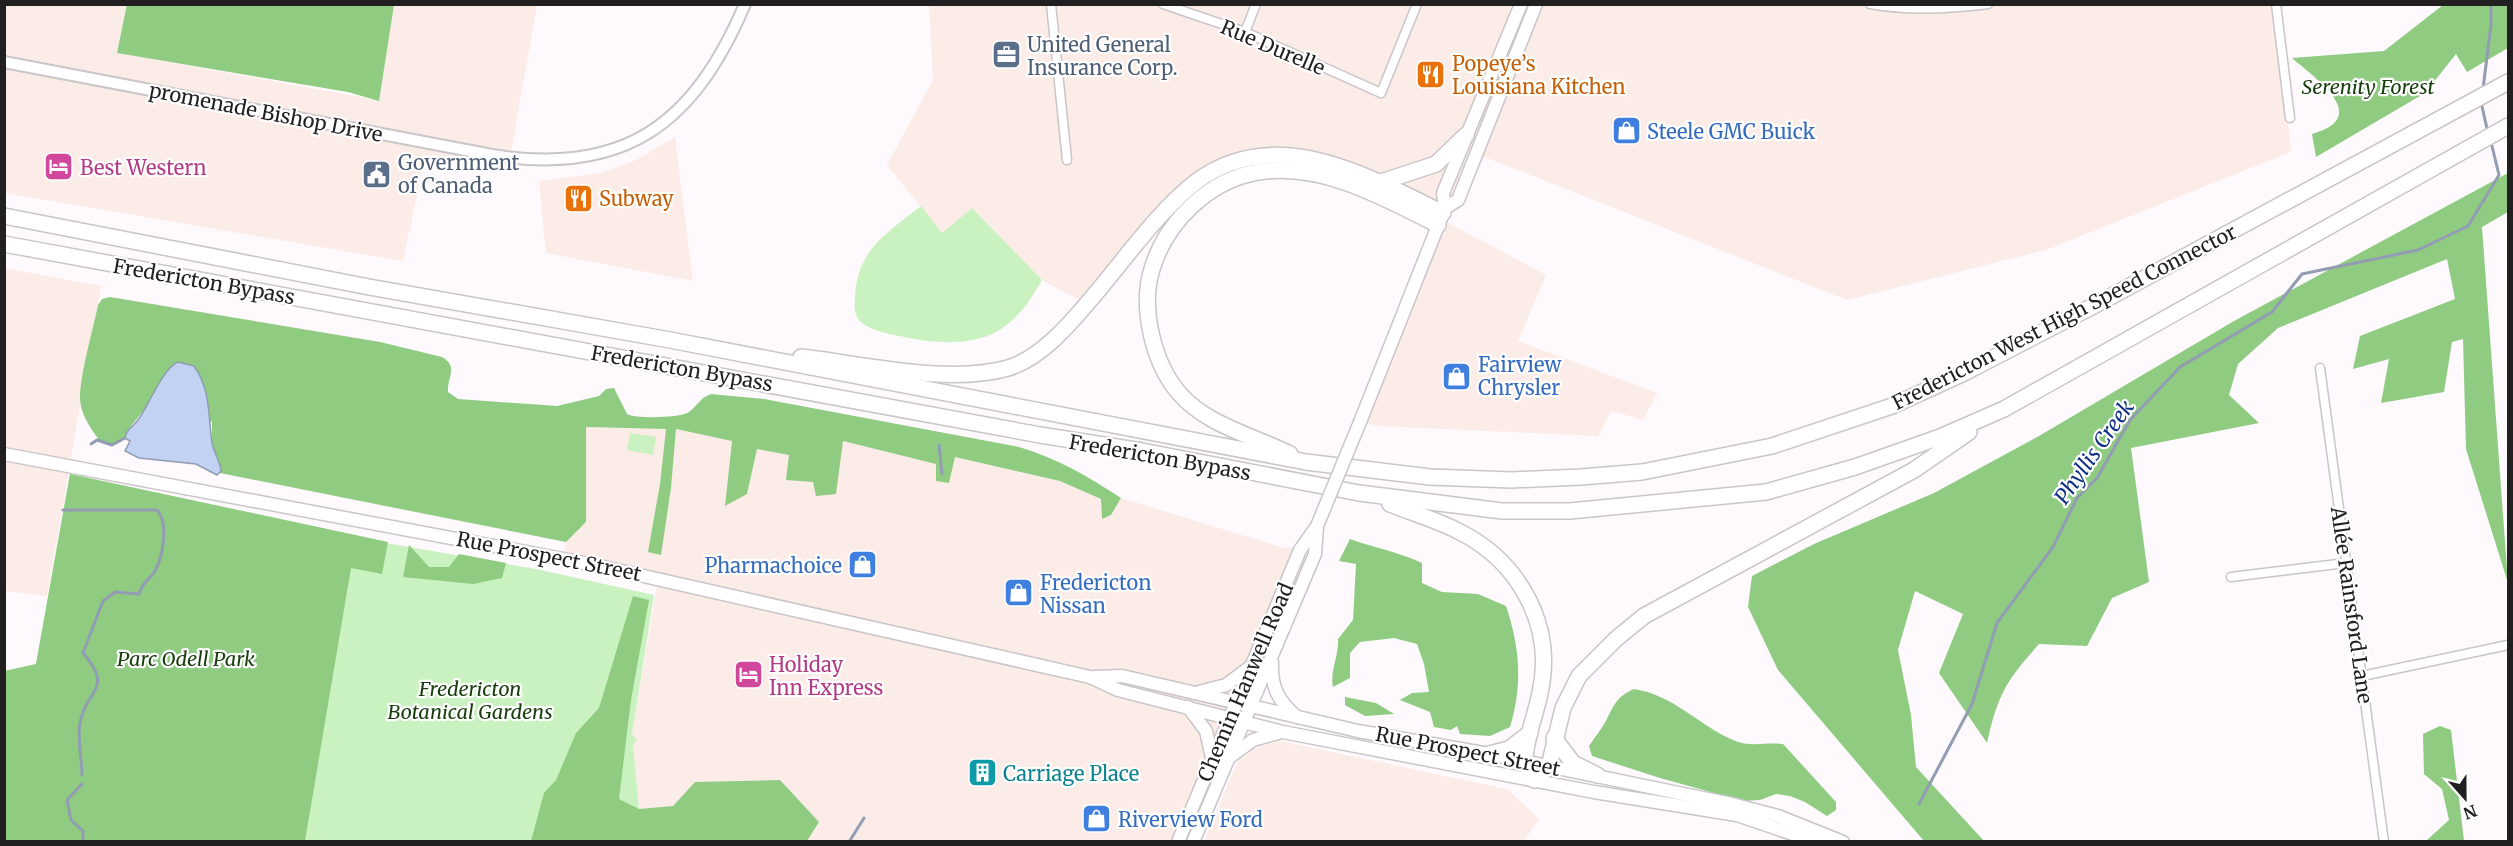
<svg xmlns="http://www.w3.org/2000/svg" width="2513" height="846" font-family="Merriweather,serif">
<style>
.commercial{fill:#fcece8}
.green{fill:#caf2c0}
.forest{fill:#8fcb80}
.water{fill:#c2d2f2;stroke:#929cb3;stroke-width:1.5}
.lines{fill:none;stroke-linecap:round;stroke-linejoin:round}
.stream{stroke:#929cb3;stroke-width:3}
.minor-casing{stroke:#c9c5c8;stroke-width:11}
.tertiary-casing{stroke:#c9c5c8;stroke-width:14}
.secondary-casing{stroke:#c9c5c8;stroke-width:15}
.motorway-casing{stroke:#c9c5c8;stroke-width:18}
.minor{stroke:#fff;stroke-width:8}
.tertiary{stroke:#fff;stroke-width:10}
.secondary{stroke:#fff;stroke-width:12}
.motorway{stroke:#fff;stroke-width:15}
.secondary-bridge-casing{stroke:#c9c5c8;stroke-width:15;stroke-linecap:butt}
.secondary-bridge{stroke:#fff;stroke-width:12}
.labels{text-anchor:middle;dominant-baseline:central;stroke-width:4.5;stroke-linejoin:round;paint-order:stroke}
.service-label{font-size:20px;fill:#4e5e75;stroke:#fff;text-anchor:start}
.street-label{font-size:20px;fill:#211f20;stroke:#fff}
.food-label{font-size:20px;fill:#c56008;stroke:#fff;text-anchor:start}
.park-label{font-size:20px;font-style:italic;fill:#173e0b;stroke:#fff}
.shop-label{font-size:20px;fill:#366cbe;stroke:#fff;text-anchor:start}
.hotel-label{font-size:20px;fill:#b23c85;stroke:#fff;text-anchor:start}
.culture-label{font-size:20px;fill:#0d838f;stroke:#fff;text-anchor:start}
.water-label{font-size:21px;font-style:italic;fill:#103086;stroke:#fff}
</style>
<rect width="100%" height="100%" fill="#fdf9fc"/>
<g class="commercial">
<polygon points="929,4 2276,5 2291,152 2046,250 1847,300 1477,154 1464,187 1441,216 1279,154 1196,182 1087,304 1042,280 972,208 942,233 887,165 933,80"/>
<polygon points="4,5 127,5 117,53 378,100 394,5 537,5 511,152 424,162 403,261 5,193"/>
<polygon points="675,137 693,281 546,253 539,181 601,173 636,160"/>
<polygon points="1441,219 1546,275 1518,341 1657,393 1643,420 1611,411 1598,436 1379,426 1360,422"/>
<polygon points="4,268 101,286 47,596 5,591"/>
<polygon points="586,427 666,429 660,484 660,555 671,488 676,429 732,441 725,505 747,494 756,449 789,455 843,441 937,464 937,481 949,483 954,457 1060,481 1101,499 1102,519 1111,515 1121,498 1284,548 1297,547 1171,842 807,841 819,822 695,782 673,806 639,809 632,734 658,579 563,558 566,542 586,522"/>
<polygon points="1280,741 1507,789 1539,819 1524,841 1204,841 1237,763 1255,748"/>
</g>
<g class="green">
<path d="M921,206L942,233L972,208L1042,280C1029,303 1015,324 990,335C966,345 934,343 909,338C895,335 873,332 862,323C854,317 854,306 855,298C857,249 886,234 921,206Z"/>
<polygon points="630,433 656,437 653,455 627,450"/>
<polygon points="70,474 357,538 536,569 654,595 632,734 637,740 633,745 639,809 638,841 5,841 4,671 36,664"/>
</g>
<g class="forest">
<polygon points="127,4 394,5 379,101 348,92 117,53"/>
<path d="M2443,5H2508V48L2467,72L2456,54L2425,93L2316,157L2312,134C2373,117 2316,79 2292,58L2384,51Z"/>
<path d="M2508,173V212L2482,227L2508,583L2466,449L2463,339L2452,342L2444,392L2381,403L2389,359L2353,369L2360,336L2455,299L2447,259L2278,328L2238,364L2229,395L2259,423L2131,448L2149,582L2112,598L2087,646L2039,644C2006,681 1998,694 1987,743L1939,673L1963,614L1915,591L1898,650L1911,715L1916,767L1984,841H1924L1778,670L1748,607L1752,576L1814,544L1934,493L2039,436L2234,321Z"/>
<path d="M110,297L380,342L442,357C459,367 447,377 448,392L458,399L557,406L599,396L606,389L614,388L627,414C636,419 680,418 689,412C698,405 700,398 711,394L764,399L1019,447C1057,458 1089,477 1121,498L1111,515L1102,519L1101,499L1060,481L955,457L949,483L936,481V464L843,441L836,494L816,496L813,482L786,480L789,455L757,449L747,494L725,506L732,441L676,429L671,488L661,555L648,552L660,484L666,429L586,427V522L566,542L220,473L212,443V422L152,400L127,431L125,438C115,445 105,449 97,437C89,426 80,412 80,398C80,374 93,330 98,305L102,299Z"/>
<polygon points="70,474 388,542 382,574 351,568 305,841 5,841 5,671 36,664"/>
<path d="M1350,539C1375,548 1399,552 1422,563V583L1442,592L1478,594L1506,606C1520,648 1523,685 1510,727L1490,736L1460,734L1457,726L1451,730L1434,727L1430,712L1400,700L1412,693L1429,692L1424,664L1417,644L1394,638L1360,642L1350,653V678L1333,687C1330,669 1339,657 1338,639L1353,620L1356,564L1339,561Z"/>
<polygon points="409,545 429,567 449,567 459,554 506,563 502,578 473,584 403,577"/>
<polygon points="633,596 649,600 631,700 619,799 639,809 673,806 695,782 780,780 819,822 807,841 531,841 544,793 556,780 576,733 599,708"/>
<path d="M1634,689C1674,695 1698,725 1733,740C1751,748 1765,742 1783,744L1836,802V810L1827,816L1805,802L1790,796L1776,794L1760,800L1743,801L1660,778L1592,756L1589,746C1594,738 1601,730 1606,721C1614,705 1616,697 1634,689Z"/>
<polygon points="1345,697 1376,703 1394,714 1365,716 1345,705"/>
<polygon points="2440,726 2451,730 2464,841 2426,841 2449,820 2442,789 2424,774 2423,734"/>
</g>
<path class="water" d="M178,362L194,366C211,390 208,416 212,443C214,453 220,461 221,471L217,475L196,464L139,458L125,451L130,441L125,438C126,429 133,427 138,420C149,405 163,368 178,362Z"/>
<g class="lines">
<g class="stream">
<polyline points="2483,89 2491,25 2491,4"/>
<polyline points="2481,102 2488,133"/>
<polyline points="91,444 97,440 112,445 125,438"/>
<polyline points="939,445 942,474"/>
<path d="M63,510H157C169,523 163,556 155,571C149,581 143,580 139,594L115,592L103,601L83,653C115,690 85,690 80,723C77,740 82,758 82,775"/>
<polyline points="82,784 67,800 71,820 83,831 83,842"/>
<polyline points="1919,804 1972,704 1997,623 2053,547 2077,498 2097,478 2130,420 2180,367 2272,312 2302,274 2418,250 2468,226 2499,175 2491,142"/>
<polyline points="849,842 864,818"/>
</g>
<defs>
<g id="minor">
<polyline points="1051,4 1067,160"/>
<polyline points="1163,4 1245,32 1381,93 1417,4"/>
<path d="M1870,4C1909,11 1949,9 1988,4"/>
<polyline points="2276,4 2290,118"/>
<polyline points="1245,32 1256,4"/>
<polyline points="2320,368 2384,842"/>
<polyline points="2231,577 2346,563"/>
<polyline points="2362,676 2508,645"/>
</g>
<path id="tertiary" d="M4,62L492,155C625,176 694,124 745,4"/>
<g id="secondary">
<polyline points="1445,208 1443,193 1521,4"/>
<polyline points="1360,422 1443,213 1445,208 1458,200 1536,4"/>
<polyline points="4,454 595,565 1090,677 1118,690 1283,732 1594,792 1737,815 1816,842"/>
<path d="M1272,662C1271,687 1278,701 1297,717"/>
<polyline points="1094,677 1122,676 1358,731 1489,754 1732,804 1778,816 1843,842"/>
<polyline points="1199,692 1226,685 1250,667"/>
<polyline points="1188,707 1206,731 1212,758"/>
<polyline points="1230,757 1253,740 1278,733"/>
<polyline points="1178,842 1300,550 1317,526"/>
<polyline points="1193,842 1315,554 1317,527"/>
</g>
<g id="motorway">
<polyline points="1378,183 1436,164 1466,135"/>
<polyline points="4,216 369,287 670,340 1306,462 1430,477 1511,480 1581,477 1642,472 1772,446 1892,406 1964,373 2097,304 2508,82"/>
<polyline points="4,244 1040,435 1142,451 1359,493 1502,511 1570,511 1766,492 1855,467 1940,437 2004,409 2508,126"/>
<path d="M801,357C863,364 948,385 1008,368C1041,358 1069,325 1091,299C1122,263 1159,210 1197,181C1276,123 1367,176 1443,213"/>
<path d="M1290,454C1254,436 1206,425 1179,393C1153,363 1140,307 1152,269C1166,222 1209,180 1258,172C1321,162 1383,197 1438,225"/>
<path d="M1390,504C1412,513 1437,520 1458,531C1519,561 1555,625 1540,693C1536,714 1526,737 1525,759C1525,766 1531,774 1534,780L1549,766L1563,708L1579,676L1616,639L1644,616L1914,470L1969,432"/>
<polyline points="1554,738 1573,763 1597,775"/>
<polyline points="1489,754 1509,749 1530,733"/>
</g>
</defs>
<use href="#minor" class="minor-casing"/>
<use href="#tertiary" class="tertiary-casing"/>
<use href="#secondary" class="secondary-casing"/>
<use href="#motorway" class="motorway-casing"/>
<use href="#minor" class="minor"/>
<use href="#tertiary" class="tertiary"/>
<use href="#secondary" class="secondary"/>
<use href="#motorway" class="motorway"/>
<defs>
<polyline id="secondary-bridge" points="1317,526 1360,422"/>
</defs>
<use href="#secondary-bridge" class="secondary-bridge-casing"/>
<use href="#secondary-bridge" class="secondary-bridge"/>
</g>
<defs>
<symbol id="office-square" viewBox="-11 -11 22 22"><rect x="-9" y="-9" width="18" height="18" rx="4" fill="#5c6f8a" stroke="#fff"/><path d="M-6-3h4V-5.5h4V-3h4V5H-6ZM-1-4.5V-3h2v-1.5ZM-6 0V1H6V0Z" fill="#fff"/></symbol>
<symbol id="restaurant-square" viewBox="-11 -11 22 22"><rect x="-9" y="-9" width="18" height="18" rx="4" fill="#e8710a" stroke="#fff"/><path d="M-5-6h1v4h1v-4h1v4h1v-4h1v5L-1.5 .5V6h-2V.5L-5-1ZM5-6V6H3V1.5H1.5Q1.5-4 5-6Z" fill="#fff"/></symbol>
<symbol id="shop-square" viewBox="-11 -11 22 22"><rect x="-9" y="-9" width="18" height="18" rx="4" fill="#3f7fe0" stroke="#fff"/><path d="M-5-2.5h2.3a2.7 3.5 0 0 1 5.4 0H5L5.5 6h-11ZM-1.5-2.5h3a1.5 2.3 0 0 0-3 0Z" fill="#fff"/></symbol>
<symbol id="hotel-square" viewBox="-11 -11 22 22"><rect x="-9" y="-9" width="18" height="18" rx="4" fill="#d1479c" stroke="#fff"/><path d="M-6-4.5h1.5V1H6V5H4.5V3h-9V5H-6ZM-4 0a1.8 1.8 0 1 1 3.6 0ZM.5 0V-2.5h3Q6-2.5 6 0Z" fill="#fff"/></symbol>
<symbol id="civic-square" viewBox="-11 -11 22 22"><rect x="-9" y="-9" width="18" height="18" rx="4" fill="#5c6f8a" stroke="#fff"/><path d="M-.6-6.5H3V-4.5H.6V-3L4-1V1h2V6H-6V1h2V-1L-.6-3ZM-1.2 2.5V6h2.4V2.5Z" fill="#fff"/></symbol>
<symbol id="building-square" viewBox="-11 -11 22 22"><rect x="-9" y="-9" width="18" height="18" rx="4" fill="#0f9aa8" stroke="#fff"/><path d="M-4-6H4V6H1V3H-1V6H-4ZM-2.5-4.3h1.7v1.8h-1.7ZM.8-4.3h1.7v1.8H.8ZM-2.5-1h1.7V.8h-1.7ZM.8-1h1.7V.8H.8Z" fill="#fff"/></symbol>
</defs>
<g fill-rule="evenodd">
<use href="#office-square" x="990" y="38" width="33" height="33"/>
<use href="#restaurant-square" x="1414" y="58" width="33" height="33"/>
<use href="#shop-square" x="1610" y="114" width="33" height="33"/>
<use href="#hotel-square" x="42" y="150" width="33" height="33"/>
<use href="#civic-square" x="360" y="158" width="33" height="33"/>
<use href="#restaurant-square" x="562" y="182" width="33" height="33"/>
<use href="#shop-square" x="1440" y="360" width="33" height="33"/>
<use href="#shop-square" x="846" y="548" width="33" height="33"/>
<use href="#shop-square" x="1002" y="576" width="33" height="33"/>
<use href="#hotel-square" x="732" y="658" width="33" height="33"/>
<use href="#building-square" x="966" y="756" width="33" height="33"/>
<use href="#shop-square" x="1080" y="802" width="33" height="33"/>
</g>
<g class="labels">
<g class="service-label">
<text x="1027" y="44">United General<tspan x="1027" dy="23">Insurance Corp.</tspan></text>
<text x="398" y="162">Government<tspan x="398" dy="23">of Canada</tspan></text>
</g>
<g class="street-label">
<text transform="translate(1273 47) rotate(23)">Rue Durelle</text>
<text transform="translate(266 112) rotate(11)">promenade Bishop Drive</text>
<text transform="translate(204 281) rotate(10)">Fredericton Bypass</text>
<text transform="translate(2064 317) rotate(-27)">Fredericton West High Speed Connector</text>
<text transform="translate(682 368) rotate(10)">Fredericton Bypass</text>
<text transform="translate(1160 457) rotate(10)">Fredericton Bypass</text>
<text transform="translate(549 556) rotate(11)">Rue Prospect Street</text>
<text transform="translate(2352 605) rotate(82)">Allée Rainsford Lane</text>
<text transform="translate(1245 682) rotate(-67)">Chemin Hanwell Road</text>
<text transform="translate(1468 751) rotate(11)">Rue Prospect Street</text>
</g>
<g class="food-label">
<text x="1452" y="63">Popeye’s<tspan x="1452" dy="23">Louisiana Kitchen</tspan></text>
<text x="599" y="198">Subway</text>
</g>
<g class="park-label">
<text x="2368" y="86">Serenity Forest</text>
<text x="186" y="658">Parc Odell Park</text>
<text x="470" y="688">Fredericton<tspan x="470" dy="23">Botanical Gardens</tspan></text>
</g>
<g class="shop-label">
<text x="1647" y="131">Steele GMC Buick</text>
<text x="1478" y="364">Fairview<tspan x="1478" dy="23">Chrysler</tspan></text>
<text x="842" y="565" text-anchor="end">Pharmachoice</text>
<text x="1040" y="582">Fredericton<tspan x="1040" dy="23">Nissan</tspan></text>
<text x="1118" y="819">Riverview Ford</text>
</g>
<g class="hotel-label">
<text x="80" y="167">Best Western</text>
<text x="769" y="664">Holiday<tspan x="769" dy="23">Inn Express</tspan></text>
</g>
<g class="culture-label">
<text x="1003" y="773">Carriage Place</text>
</g>
<g class="water-label">
<text transform="translate(2094 452) rotate(-55)">Phyllis Creek</text>
</g>
</g>
<rect width="2513" height="846" fill="none" stroke="#211f20" stroke-width="12"/>
<g transform="translate(2465 798) rotate(159)" stroke="#ffffff" stroke-width="4.5" paint-order="stroke">
<path d="M0-4.5L10 22L0 15L-10 22Z" fill="#211f20"/>
<text y="-9" font-size="16" font-weight="bold" text-anchor="middle" fill="#211f20">N</text>
</g>
</svg>
